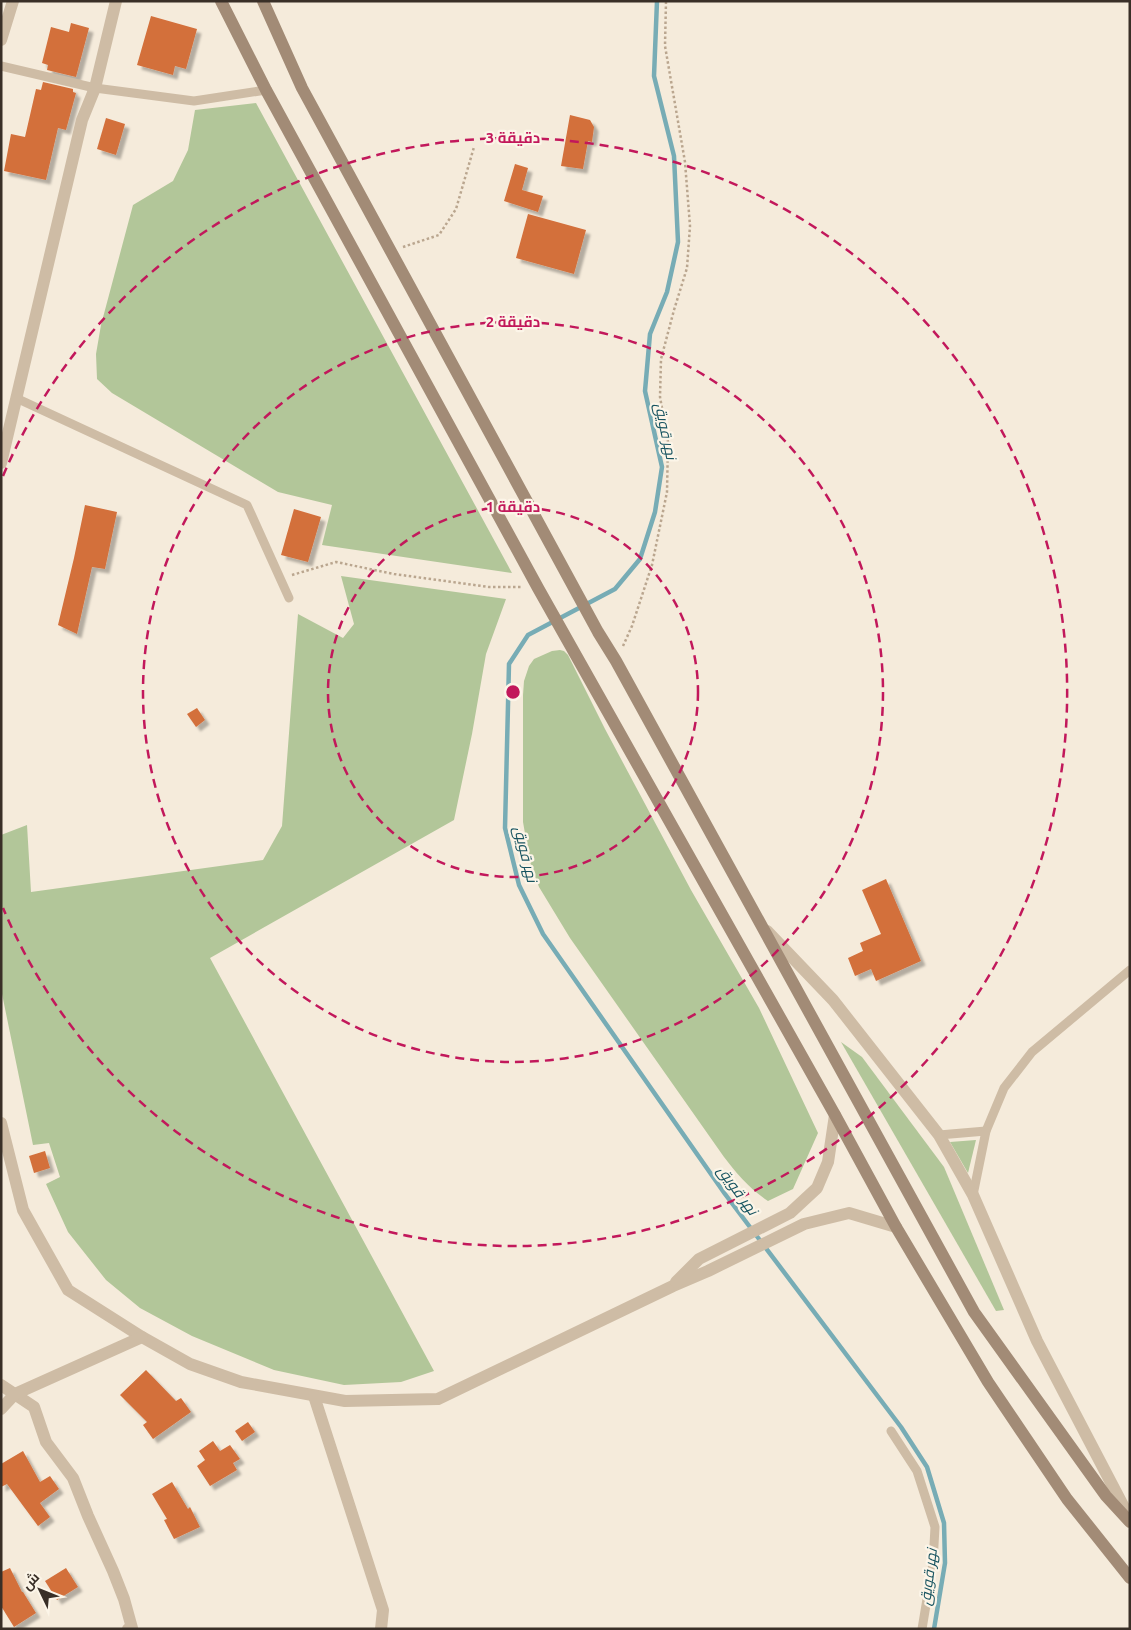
<svg xmlns="http://www.w3.org/2000/svg" width="1131" height="1630" font-family="Ubuntu,Cairo,sans-serif">
<style>
.green{fill:#b2c699}
.lines{fill:none;stroke-linecap:round;stroke-linejoin:round}
.stream{stroke:#77acb5;stroke-width:4.5}
.building{fill:#d36f3b;filter:url(#shadow)}
.path{stroke:#baa68f;stroke-width:2.5;stroke-dasharray:2.5 2.5;stroke-linecap:butt}
.service{stroke:#cebca5;stroke-width:9}
.minor{stroke:#cebca5;stroke-width:12}
.secondary{stroke:#a28b76;stroke-width:12}
.ring{fill:none;stroke:#c2185b;stroke-width:2.5;stroke-dasharray:9 6}
.labels{text-anchor:middle;dominant-baseline:central;stroke-width:4.5;stroke-linejoin:round;paint-order:stroke}
.water-label{font-size:15px;font-style:italic;fill:#185460;stroke:#fcf5e8}
.centre{fill:#c2185b;stroke:#fcf5e8;stroke-width:2.5}
.ring-label{font-size:15px;text-anchor:middle;font-weight:bold;fill:#c2185b;stroke:#fcf5e8;stroke-width:4.5;stroke-linejoin:round;paint-order:stroke}
</style>
<defs>
<filter id="shadow"><feDropShadow dx="4.5" dy="4.5" stdDeviation="1" flood-color="#0004"/></filter>
</defs>
<rect width="100%" height="100%" fill="#f5ebdb"/>
<g class="green">
<polygon points="256,103 512,573 322,545 332,505 278,492 112,393 97,379 96,354 101,325 133,205 173,181 188,150 195,110"/>
<polygon points="341,576 506,599 486,654 472,734 454,820 210,958 434,1371 401,1382 344,1385 274,1370 192,1336 140,1308 106,1280 68,1232 46,1184 60,1177 49,1143 33,1145 1,989 1,835 27,825 31,892 263,860 282,826 298,614 343,638 354,624"/>
<path d="M560,650L564,651L568,655L605,729L691,890L759,1008L818,1133L793,1189L768,1201C750,1189 737,1174 724,1157L570,938L539,887L530,862L523,822V695L524,681L529,666L534,659L552,651Z"/>
<polygon points="841,1042 862,1057 944,1167 1004,1310 996,1311"/>
<polygon points="976,1140 968,1173 950,1142"/>
</g>
<g class="lines">
<polyline class="stream" points="657,1 654,76 674,156 678,242 667,292 650,334 645,391 662,467 655,512 640,559 615,589 528,635 509,664 505,828 519,885 543,934 725,1194 901,1427 927,1467 944,1523 945,1563 934,1629"/>
</g>
<g class="building">
<polygon points="151,16 197,29 186,69 175,66 173,75 137,65"/>
<polygon points="71,23 89,28 76,77 47,70 48,65 42,63 51,27 69,32"/>
<polygon points="43,82 73,89 73,92 76,93 66,130 58,128 46,180 4,171 11,134 25,137 36,89 41,90"/>
<polygon points="570,115 590,120 594,127 592,142 588,141 583,169 561,166"/>
<polygon points="106,118 125,124 116,155 97,149"/>
<polygon points="515,164 528,168 522,190 543,196 538,212 504,201"/>
<polygon points="528,214 586,230 574,274 516,258"/>
<polygon points="85,505 117,512 105,569 92,567 77,634 58,625 74,558"/>
<polygon points="294,509 321,517 308,562 281,555"/>
<polygon points="197,708 205,720 196,727 187,714"/>
<polygon points="886,879 921,961 876,981 871,969 855,976 848,958 863,951 860,943 881,934 862,890"/>
<polygon points="45,1151 50,1168 34,1173 29,1156"/>
<polygon points="146,1370 176,1401 181,1398 191,1412 153,1439 143,1425 147,1422 120,1395"/>
<polygon points="248,1422 255,1432 242,1441 235,1431"/>
<polygon points="213,1441 220,1451 230,1445 240,1459 233,1463 237,1470 210,1486 197,1466 205,1460 199,1451"/>
<polygon points="23,1451 40,1482 50,1476 59,1489 40,1503 50,1517 38,1526 7,1484 1,1487 1,1464"/>
<polygon points="172,1482 188,1509 190,1507 200,1527 174,1539 164,1520 167,1519 152,1494"/>
<polygon points="10,1568 22,1592 23,1592 36,1613 14,1627 1,1606 1,1572"/>
<polygon points="66,1568 78,1587 57,1600 45,1581"/>
</g>
<g class="lines">
<g class="path">
<polyline points="403,247 439,235 456,209 474,147"/>
<polyline points="292,575 336,562 394,574 489,587 522,587"/>
<polyline points="623,646 632,626 652,565 667,492 668,442 660,397 661,359 674,310 687,268 690,226 685,162 665,46 666,1"/>
</g>
<g class="service">
<polyline points="1,66 95,88 194,101 266,90"/>
<polyline points="16,398 247,505 289,598"/>
<polyline points="939,1135 986,1131"/>
<polyline points="973,1195 986,1131 1004,1088 1032,1052 1130,970"/>
<polyline points="891,1431 917,1471 935,1527 933,1563 922,1629"/>
</g>
<g class="minor">
<polyline points="1,40 13,1"/>
<polyline points="1,463 82,120 95,88 116,1"/>
<polyline points="767,931 833,1000 939,1135 973,1195 1037,1341 1129,1517"/>
<polyline points="1,1123 23,1210 68,1290 142,1337 190,1364 241,1382 345,1401 438,1399 673,1286 708,1271 804,1224 849,1213 896,1227"/>
<polyline points="676,1282 699,1259 790,1213 817,1188 828,1162 835,1115"/>
<polyline points="1,1385 34,1407 46,1442 73,1478 88,1516 113,1571 124,1599 132,1628 128,1629"/>
<polyline points="314,1396 383,1610 381,1629"/>
<polyline points="1,1409 15,1394 142,1337"/>
</g>
<g class="secondary">
<polyline points="221,1 266,90 538,588 835,1115 896,1227 988,1382 1067,1499 1130,1578"/>
<polyline points="263,1 302,88 598,632 616,661 974,1312 1106,1496 1130,1522"/>
</g>
</g>
<g class="ring">
<circle cx="513" cy="692" r="185"/>
<circle cx="513" cy="692" r="370"/>
<path d="M3 476A554 554 0 1 1 3 908"/>
</g>
<g class="labels">
<g class="water-label">
<text transform="translate(666 431) rotate(78)">نهر قويق</text>
<text transform="translate(526 854) rotate(76)">نهر قويق</text>
<text transform="translate(738 1190) rotate(54)">نهر قويق</text>
<text transform="translate(928 1577) rotate(-83)">نهر قويق</text>
</g>
</g>
<circle cx="513" cy="692" r="8" class="centre"/>
<g class="ring-label">
<text x="513" y="143">3 دقيقة</text>
<text x="513" y="327">2 دقيقة</text>
<text x="513" y="512">1 دقيقة</text>
</g>
<rect width="1131" height="1630" fill="none" stroke="#392f27" stroke-width="5"/>
<g transform="translate(40 1590) rotate(313)" stroke="#fcf5e8" stroke-width="4" paint-order="stroke">
<path d="M0-4L9 19L0 12L-9 19Z" fill="#392f27"/>
<text y="-8" font-size="14" font-weight="bold" text-anchor="middle" fill="#392f27">ش</text>
</g>
</svg>
